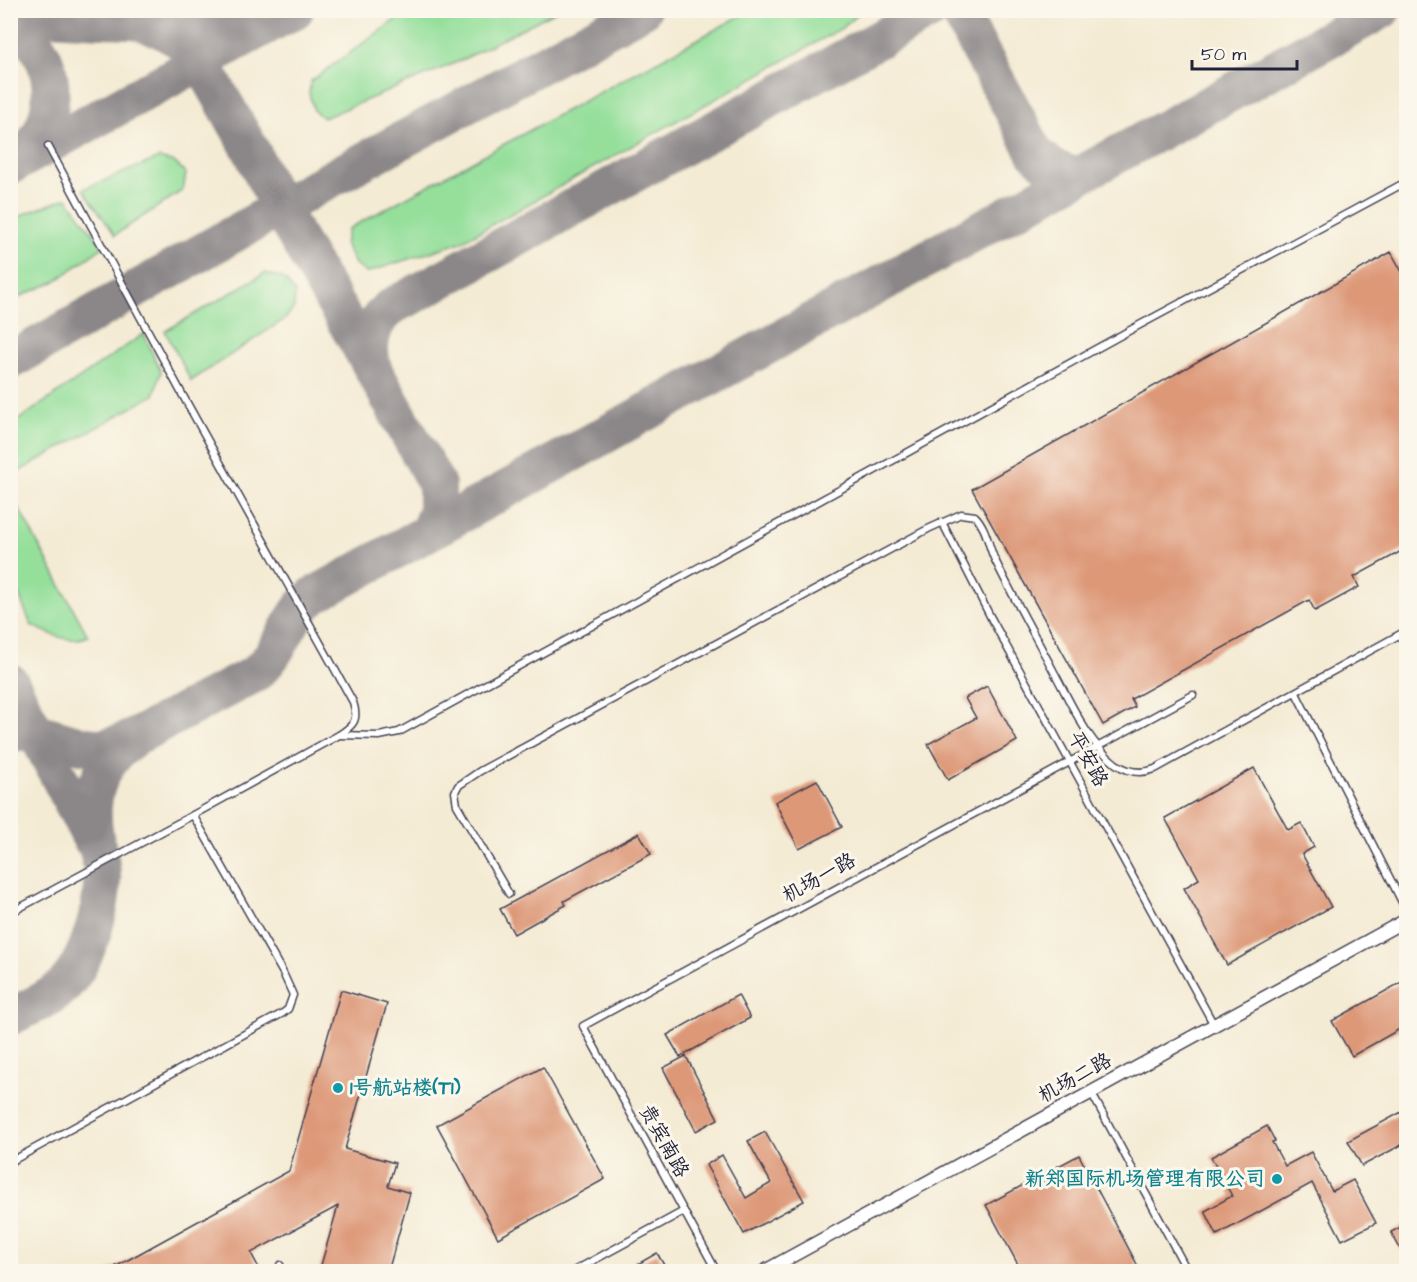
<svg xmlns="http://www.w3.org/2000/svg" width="1417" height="1282" font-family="'Architects Daughter','LXGW WenKai TC',sans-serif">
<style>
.green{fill:#95df9b;stroke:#5c806b;stroke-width:1.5}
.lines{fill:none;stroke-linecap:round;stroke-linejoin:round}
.taxiway{stroke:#8b8688;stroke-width:38}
.building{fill:#dd9878}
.lane-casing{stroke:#424052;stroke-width:9}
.street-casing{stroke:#424052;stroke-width:15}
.lane{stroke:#fff;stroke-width:6}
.street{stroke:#fff;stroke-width:12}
.culture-dot{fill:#0f9aa8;stroke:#fbf7ec;stroke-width:2}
.labels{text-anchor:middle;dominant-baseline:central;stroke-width:6;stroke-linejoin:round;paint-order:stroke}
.street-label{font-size:20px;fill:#22223b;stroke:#fbf7ec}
.culture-label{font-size:20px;font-weight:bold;fill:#0d838f;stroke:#fbf7ec;text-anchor:start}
</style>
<rect width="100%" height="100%" fill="#fbf7ec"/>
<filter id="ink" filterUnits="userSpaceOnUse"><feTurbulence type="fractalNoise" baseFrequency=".0167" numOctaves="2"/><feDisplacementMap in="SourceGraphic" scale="12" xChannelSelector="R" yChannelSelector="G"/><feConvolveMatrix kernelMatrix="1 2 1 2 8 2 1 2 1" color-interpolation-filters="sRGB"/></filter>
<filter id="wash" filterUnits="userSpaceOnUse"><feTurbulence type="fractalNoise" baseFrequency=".008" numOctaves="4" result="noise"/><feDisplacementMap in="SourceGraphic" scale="24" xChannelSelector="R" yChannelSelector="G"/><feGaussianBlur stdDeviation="1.35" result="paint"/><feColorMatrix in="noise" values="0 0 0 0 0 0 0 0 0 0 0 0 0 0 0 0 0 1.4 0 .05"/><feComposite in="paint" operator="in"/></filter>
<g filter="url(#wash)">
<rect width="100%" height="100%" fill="#f4ebd4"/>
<g class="green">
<polygon points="409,10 556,10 556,11 462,60 324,118 314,111 309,93 311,81"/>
<polygon points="751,10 862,11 842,28 461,242 366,273 355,264 345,244 348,229"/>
<polygon points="159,158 174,162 186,173 183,190 115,235 83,189"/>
<polygon points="67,198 103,247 54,282 11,300 11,223 24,214"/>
<polygon points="265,273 283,278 295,292 294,308 285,319 191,381 165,331"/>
<polygon points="144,334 161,372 154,395 11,476 11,425"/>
<path d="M11,494L88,636C69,645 48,633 31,625L11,575Z"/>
</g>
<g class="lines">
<g class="taxiway">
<polyline points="958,10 1037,155 1053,168 1076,177"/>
<path d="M10,14C99,18 188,28 275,12"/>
<polyline points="135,20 162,30 181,41 201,62 251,150 280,209 373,369"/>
<path d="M10,23C62,50 62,121 22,157"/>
<polyline points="10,166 295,10"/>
<polyline points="10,361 336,176 642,10"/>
<path d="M429,531L437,510V485L375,373C366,353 369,327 386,311C391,306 399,302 406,299L932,10"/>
<polyline points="10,682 91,839"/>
<path d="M10,733C49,727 71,749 103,747C114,746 125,741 135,737L253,675C281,655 287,617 313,596L659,405L1382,10"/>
<path d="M10,1017C27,1008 48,1000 62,987C87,964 104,906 102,872C101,860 97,848 95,836C87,794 100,762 135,737"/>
</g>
</g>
<g id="blocks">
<g class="building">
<polygon points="1391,252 1407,281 1407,548 1354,577 1359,587 1315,611 1309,600 1131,699 1135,707 1103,725 972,489"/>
<polygon points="987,686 1017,741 948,780 928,744 976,718 965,698"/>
<polygon points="1254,768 1288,830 1301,823 1314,847 1302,854 1331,907 1227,965 1184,888 1199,879 1165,818"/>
<polygon points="817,780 842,827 799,849 775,802"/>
<polygon points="639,833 651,854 564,901 566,905 514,934 500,909"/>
<polygon points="1407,979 1407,1025 1352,1056 1332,1021"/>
<polygon points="341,990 387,1004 345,1149 395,1163 388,1186 410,1193 388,1272 319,1272 338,1206 251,1253 261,1272 106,1272 289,1171"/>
<polygon points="738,995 750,1018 680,1057 667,1035"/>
<polygon points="686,1056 718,1119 696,1131 663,1068"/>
<polygon points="543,1067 605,1179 498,1238 437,1125"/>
<polygon points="1407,1109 1407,1142 1362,1166 1348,1141"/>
<polygon points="1267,1126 1275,1141 1272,1142 1285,1166 1311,1152 1332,1191 1353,1180 1376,1223 1342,1240 1312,1183 1217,1235 1205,1211 1232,1196 1211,1157"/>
<polygon points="765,1132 804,1201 744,1234 706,1165 722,1155 746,1198 771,1183 748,1141"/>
<polygon points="1079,1155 1141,1272 1022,1272 986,1205"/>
<polygon points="1407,1224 1407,1261 1391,1232"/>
<polygon points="657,1253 668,1272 624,1272"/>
</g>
</g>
</g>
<g filter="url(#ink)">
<use href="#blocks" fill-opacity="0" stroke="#424052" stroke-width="1.5"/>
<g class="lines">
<defs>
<g id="lane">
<path d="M48,146L182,394L353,702C359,720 354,725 339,735L193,815"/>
<polyline points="942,522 991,618 1214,1025"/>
<polyline points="1296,693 1406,910"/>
<polyline points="339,735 379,736 399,732 1134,328 1406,182"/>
<path d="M509,894L457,805L455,792L458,786L480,771L928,529L961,514L975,516C986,527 988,544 994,558C1013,597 1034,634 1054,672C1071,703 1087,742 1116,764C1128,772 1142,774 1155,769L1406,631"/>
<polyline points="10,913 193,815 283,973 293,995 288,1009 283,1013 10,1162"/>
<polyline points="1091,1092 1188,1272"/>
<polyline points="280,1265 284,1272"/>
<polyline points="572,1272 684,1211"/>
<polyline points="717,1272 583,1026 1193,695"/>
</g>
<polyline id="street" points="763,1272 1406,920"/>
</defs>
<use href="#lane" class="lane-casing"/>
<use href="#street" class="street-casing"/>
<use href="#lane" class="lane"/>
<use href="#street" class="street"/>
</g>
</g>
<g class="culture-dot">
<circle cx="338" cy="1088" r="6"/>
<circle cx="1277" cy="1179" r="6"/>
</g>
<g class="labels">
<g class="street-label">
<text transform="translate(1088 759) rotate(61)">平安路</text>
<text transform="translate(819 878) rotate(-29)">机场一路</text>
<text transform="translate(1075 1078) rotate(-29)">机场二路</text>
<text transform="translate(664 1141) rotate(61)">贵宾南路</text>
</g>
<g class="culture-label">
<text x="350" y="1088">1号航站楼(T1)</text>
<text x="1265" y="1179" text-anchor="end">新郑国际机场管理有限公司</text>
</g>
</g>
<rect width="1417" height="1282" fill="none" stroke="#fbf7ec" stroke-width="36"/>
<path d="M1192 60v9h105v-9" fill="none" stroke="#22223b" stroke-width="3"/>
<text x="1201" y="60" font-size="18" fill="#22223b" stroke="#fbf7ec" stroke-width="4.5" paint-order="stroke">50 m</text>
</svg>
